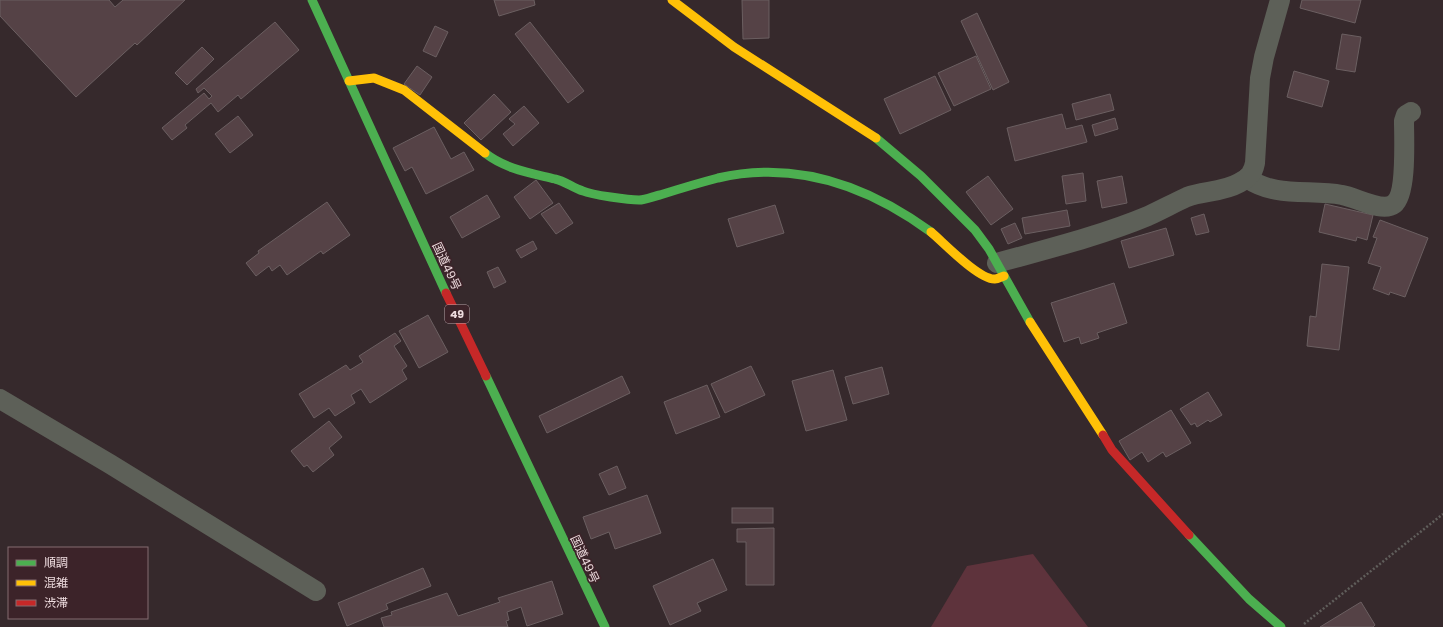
<svg xmlns="http://www.w3.org/2000/svg" width="1443" height="627" font-family="Poppins,'Noto Sans JP',sans-serif">
<style>
.green{fill:#5e333c}
.building{fill:#554246;stroke:#6b5f61}
.lines{fill:none;stroke-linecap:round;stroke-linejoin:round}
.path{stroke:#605e5b;stroke-width:2.5;stroke-dasharray:2 2;stroke-linecap:butt}
.street{stroke:#5d6058;stroke-width:20}
.fast{stroke:#4caf50;stroke-width:9}
.slow{stroke:#ffc107;stroke-width:9}
.jam{stroke:#c62828;stroke-width:9}
.labels{text-anchor:middle;dominant-baseline:central;stroke-width:3.5;stroke-linejoin:round;paint-order:stroke}
.shield{fill:#3c2329;stroke:#b8a4a8;stroke-width:1}
.shield-label{font-size:11px;font-weight:bold;fill:#eddbde}
.street-label{font-size:12px;fill:#eddbde;stroke:#3c2329}
</style>
<rect width="100%" height="100%" fill="#36292c"/>
<polygon class="green" points="1033,554 1088,627 931,627 967,566"/>
<g class="building">
<polygon points="0,0 109,0 115,7 123,0 185,0 137,45 135,43 76,97 0,16"/>
<polygon points="494,0 534,0 535,5 499,16"/>
<polygon points="742,0 769,0 769,38 743,39"/>
<polygon points="1302,0 1361,0 1355,23 1300,8"/>
<polygon points="977,13 1009,82 993,90 961,21"/>
<polygon points="275,22 299,50 241,99 238,95 218,112 211,103 185,125 187,128 172,140 162,128 204,93 209,99 212,96 204,88 198,93 196,89"/>
<polygon points="530,22 584,91 568,103 515,34"/>
<polygon points="435,26 448,32 436,57 423,51"/>
<polygon points="1342,34 1361,37 1355,72 1336,69"/>
<polygon points="202,47 214,59 187,85 175,73"/>
<polygon points="976,56 991,89 954,106 938,73"/>
<polygon points="417,66 432,77 420,95 404,84"/>
<polygon points="1294,71 1329,81 1322,107 1287,97"/>
<polygon points="935,76 951,110 900,134 884,99"/>
<polygon points="494,94 511,112 481,140 464,123"/>
<polygon points="1110,94 1114,110 1076,120 1072,104"/>
<polygon points="524,106 539,123 513,146 503,134 515,124 509,119"/>
<polygon points="1062,114 1066,129 1082,125 1087,142 1015,161 1007,128"/>
<polygon points="238,116 253,135 230,153 215,134"/>
<polygon points="1115,118 1118,129 1095,136 1092,125"/>
<polygon points="434,127 451,159 464,152 474,170 426,194 412,167 405,171 393,148"/>
<polygon points="1083,173 1086,201 1066,204 1062,176"/>
<polygon points="988,176 1013,209 991,225 966,192"/>
<polygon points="1122,176 1127,203 1102,208 1097,181"/>
<polygon points="536,180 553,203 530,219 514,197"/>
<polygon points="487,195 500,217 462,238 450,217"/>
<polygon points="327,202 350,235 323,254 321,251 287,275 280,265 272,271 269,266 256,276 246,263 259,253 258,251"/>
<polygon points="559,203 573,223 556,234 541,214"/>
<polygon points="1325,204 1373,215 1367,240 1357,237 1356,241 1319,232"/>
<polygon points="775,205 784,233 737,247 728,219"/>
<polygon points="1067,210 1070,226 1025,234 1022,218"/>
<polygon points="1204,214 1209,232 1196,235 1191,218"/>
<polygon points="1380,220 1428,238 1405,297 1390,292 1389,295 1373,289 1381,267 1368,263 1377,238 1373,237"/>
<polygon points="1015,223 1022,238 1008,244 1001,229"/>
<polygon points="1166,228 1174,255 1129,268 1121,241"/>
<polygon points="533,241 537,249 521,258 516,250"/>
<polygon points="1322,264 1349,267 1339,350 1307,346 1310,316 1316,317"/>
<polygon points="498,267 506,282 494,288 487,272"/>
<polygon points="1114,283 1127,323 1097,333 1099,338 1081,344 1079,337 1064,342 1051,303"/>
<polygon points="428,315 448,352 419,368 399,331"/>
<polygon points="395,333 401,341 394,346 407,366 402,370 407,379 370,403 361,389 351,395 355,403 335,416 329,408 314,418 299,394 346,365 350,370 363,362 359,356"/>
<polygon points="751,366 765,395 725,413 711,384"/>
<polygon points="882,367 889,394 853,404 845,377"/>
<polygon points="833,370 847,420 806,431 792,381"/>
<polygon points="622,376 630,393 547,433 539,416"/>
<polygon points="707,385 720,417 676,434 664,402"/>
<polygon points="1208,392 1222,415 1210,422 1208,420 1197,427 1195,423 1191,425 1180,409"/>
<polygon points="1171,410 1191,443 1166,457 1163,452 1148,462 1142,452 1130,460 1119,441"/>
<polygon points="329,421 342,437 329,448 334,455 313,472 307,465 304,467 291,451"/>
<polygon points="617,466 626,488 609,495 599,474"/>
<polygon points="647,495 661,533 615,549 609,532 591,539 583,517"/>
<rect x="732" y="508" width="41" height="15"/>
<polygon points="774,528 774,585 746,585 746,542 737,542 737,529"/>
<polygon points="713,559 727,590 697,603 701,611 670,625 653,586"/>
<polygon points="423,568 431,586 386,604 388,609 347,626 338,603"/>
<polygon points="552,581 563,614 527,626 521,607 507,612 509,620 506,621 508,627 384,627 381,618 392,615 391,612 447,593 458,616 500,602 498,598"/>
<polygon points="1361,602 1375,625 1373,627 1320,627"/>
</g>
<g class="lines">
<polyline class="path" points="1304,624 1443,514"/>
<g class="street">
<path d="M1247,178C1275,198 1310,189 1342,195C1356,197 1382,213 1394,204C1407,194 1404,137 1404,121L1406,115L1411,112"/>
<path d="M997,263C1047,249 1100,236 1148,216C1161,210 1174,203 1187,197C1204,191 1223,192 1239,183C1249,178 1253,173 1255,163L1260,78L1264,57L1280,0"/>
<polyline points="0,399 110,464 316,591"/>
</g>
<g class="fast">
<polyline points="312,0 446,293"/>
<polyline points="876,138 921,176 975,230 989,249 1030,322"/>
<path d="M485,153C505,169 531,173 555,179C565,181 573,188 583,191C592,195 629,200 639,200C646,200 654,196 660,195C679,189 699,183 718,178C796,160 868,186 931,232"/>
<polyline points="486,376 605,627"/>
<polyline points="1189,535 1249,599 1281,627"/>
</g>
<g class="slow">
<polyline points="672,0 734,47 876,138"/>
<polyline points="349,81 374,78 404,90 485,153"/>
<path d="M931,232C943,242 979,280 995,279C998,279 1001,277 1004,276"/>
<polyline points="1030,322 1103,435"/>
</g>
<g class="jam">
<polyline points="446,293 486,376"/>
<polyline points="1103,435 1112,450 1189,535"/>
</g>
</g>
<g class="labels">
<rect class="shield" x="445" y="305" width="24" height="18" rx="3"/>
<g class="shield-label">
<text x="457" y="314">49</text>
</g>
<g class="street-label">
<text transform="translate(447 266) rotate(65)">国道49号</text>
<text transform="translate(585 559) rotate(65)">国道49号</text>
</g>
</g>
<rect x="8" y="547" width="140" height="72" fill="#3c2329" stroke="#836d71"/>
<rect x="16" y="560" width="20" height="6" fill="#4caf50" stroke="#836d71"/>
<text x="44" y="567" font-size="12" fill="#eddbde">順調</text>
<rect x="16" y="580" width="20" height="6" fill="#ffc107" stroke="#836d71"/>
<text x="44" y="587" font-size="12" fill="#eddbde">混雑</text>
<rect x="16" y="600" width="20" height="6" fill="#c62828" stroke="#836d71"/>
<text x="44" y="607" font-size="12" fill="#eddbde">渋滞</text>
</svg>
